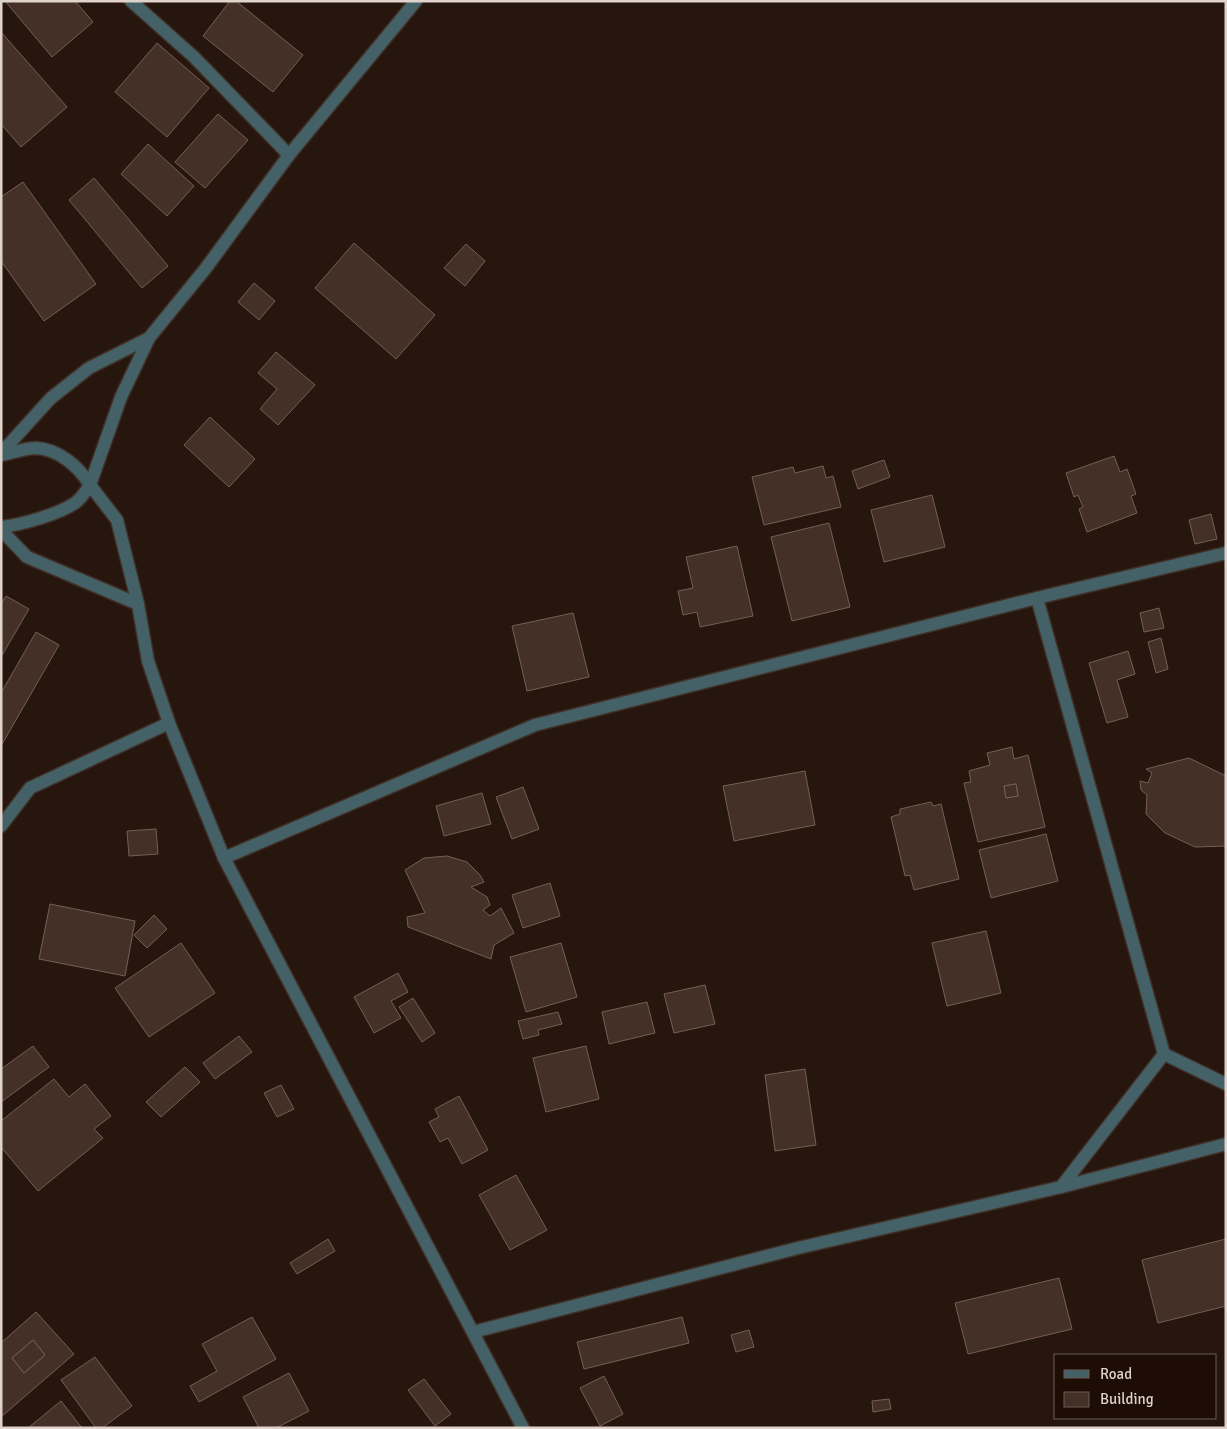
<svg xmlns="http://www.w3.org/2000/svg" width="1227" height="1429" font-family="Signika,sans-serif">
<style>
.building{fill:#443027;stroke:#755f54;fill-rule:evenodd}
.lines{fill:none;stroke-linecap:round;stroke-linejoin:round}
.minor-casing{stroke:#413028;stroke-width:15}
.tertiary-casing{stroke:#413028;stroke-width:15}
.minor{stroke:#436167;stroke-width:12}
.tertiary{stroke:#436167;stroke-width:12}
</style>
<rect width="100%" height="100%" fill="#27160d"/>
<g class="building">
<polygon points="5,1 75,1 93,22 52,57"/>
<polygon points="230,1 236,1 303,55 273,92 203,36"/>
<polygon points="1,32 67,107 21,147 1,124"/>
<polygon points="157,43 209,88 167,137 115,92"/>
<polygon points="218,114 248,140 205,188 175,162"/>
<polygon points="148,144 194,186 167,216 121,174"/>
<polygon points="94,178 168,266 142,288 69,200"/>
<polygon points="23,182 96,284 44,321 1,261 1,197"/>
<polygon points="354,243 435,315 396,359 315,288"/>
<polygon points="466,244 485,261 465,286 444,268"/>
<polygon points="254,283 275,301 259,320 238,302"/>
<polygon points="276,352 315,385 278,425 260,409 277,389 258,373"/>
<polygon points="210,417 255,459 229,487 184,445"/>
<polygon points="1114,456 1120,472 1127,469 1136,494 1131,496 1137,513 1087,532 1079,509 1083,507 1078,495 1074,497 1066,473"/>
<polygon points="884,460 890,477 858,489 852,471"/>
<polygon points="823,466 826,478 833,476 841,507 764,525 752,477 793,467 795,473"/>
<polygon points="932,495 945,547 884,562 871,510"/>
<polygon points="1211,514 1217,539 1195,544 1189,520"/>
<polygon points="829,523 850,607 792,621 771,537"/>
<polygon points="737,546 753,616 700,627 697,612 683,615 678,591 693,588 686,557"/>
<polygon points="6,596 29,609 1,657 1,604"/>
<polygon points="1159,608 1164,628 1144,632 1140,613"/>
<polygon points="573,613 589,677 527,691 512,626"/>
<polygon points="36,632 59,645 1,746 1,693"/>
<polygon points="1161,638 1168,669 1156,673 1148,642"/>
<polygon points="1128,651 1135,674 1117,680 1128,717 1107,723 1089,663"/>
<path d="M1012,747L1014,759L1028,755L1045,827L978,842L964,783L971,782L969,771L990,765L987,753ZM1016,784L1018,796L1006,798L1004,786Z"/>
<polygon points="1189,758 1226,776 1226,846 1195,847 1165,833 1146,814 1147,795 1141,790 1140,781 1148,783 1152,773 1146,769"/>
<polygon points="805,771 815,825 734,841 723,786"/>
<polygon points="1016,784 1018,796 1006,798 1004,786"/>
<polygon points="523,787 539,829 512,839 496,797"/>
<polygon points="482,793 491,824 444,836 436,806"/>
<polygon points="931,802 933,806 941,804 959,879 914,890 910,875 905,876 891,817 900,814 900,809"/>
<polygon points="156,829 158,854 129,856 127,831"/>
<polygon points="1046,834 1058,881 991,898 979,850"/>
<polygon points="447,856 467,862 480,875 484,882 471,887 487,897 490,905 483,910 490,916 501,908 514,933 494,945 491,959 408,927 407,917 425,913 405,870 424,858"/>
<polygon points="550,883 560,916 523,928 512,895"/>
<polygon points="50,904 135,921 125,976 39,959"/>
<polygon points="154,915 167,929 147,948 134,935"/>
<polygon points="986,931 1001,993 947,1006 932,943"/>
<polygon points="181,943 215,993 149,1037 115,988"/>
<polygon points="561,943 577,997 526,1012 510,957"/>
<polygon points="398,973 408,992 391,1001 401,1018 374,1033 354,997"/>
<polygon points="705,985 715,1024 674,1033 664,994"/>
<polygon points="413,998 435,1033 422,1042 399,1007"/>
<polygon points="647,1002 655,1033 609,1044 602,1012"/>
<polygon points="558,1012 562,1024 538,1030 539,1035 523,1039 518,1021"/>
<polygon points="239,1036 252,1052 215,1079 203,1063"/>
<polygon points="33,1046 49,1067 1,1102 1,1069"/>
<polygon points="586,1046 599,1099 546,1112 533,1058"/>
<polygon points="185,1067 200,1082 161,1117 146,1102"/>
<polygon points="805,1069 816,1145 775,1151 765,1075"/>
<polygon points="54,1079 69,1097 85,1084 111,1116 94,1129 103,1138 38,1191 1,1147 1,1121"/>
<polygon points="281,1085 294,1109 277,1117 264,1093"/>
<polygon points="459,1096 488,1150 462,1164 448,1138 440,1142 429,1122 439,1117 435,1109"/>
<polygon points="516,1175 547,1230 510,1250 479,1195"/>
<polygon points="328,1239 335,1251 297,1274 290,1263"/>
<polygon points="1226,1239 1226,1306 1158,1323 1142,1260"/>
<polygon points="1059,1278 1072,1329 968,1354 955,1303"/>
<path d="M36,1312L74,1354L1,1417V1343ZM33,1340L45,1355L24,1373L12,1358Z"/>
<polygon points="252,1317 276,1359 199,1402 190,1386 217,1371 202,1344"/>
<polygon points="682,1317 689,1343 584,1369 577,1342"/>
<polygon points="749,1330 754,1347 736,1352 731,1335"/>
<polygon points="33,1340 45,1355 24,1373 12,1358"/>
<polygon points="95,1357 132,1406 102,1428 96,1428 61,1380"/>
<polygon points="289,1373 309,1411 276,1428 259,1428 243,1397"/>
<polygon points="604,1376 623,1414 600,1426 580,1388"/>
<polygon points="424,1379 451,1414 435,1426 408,1390"/>
<polygon points="889,1399 891,1409 873,1412 872,1401"/>
<polygon points="61,1401 82,1428 28,1428"/>
</g>
<g class="lines">
<defs>
<g id="minor">
<polyline points="131,1 194,57 289,155"/>
<path d="M1,455C12,453 25,448 36,448C59,449 79,467 90,485C86,491 81,499 75,503C59,514 21,525 1,527"/>
<polyline points="1037,598 1164,1054 1226,1084"/>
<polyline points="1,826 30,788 169,723"/>
<polyline points="224,858 535,725 1037,598 1226,553"/>
<polyline points="1061,1187 1164,1054"/>
<polyline points="473,1332 798,1248 1061,1187 1226,1144"/>
</g>
<g id="tertiary">
<polyline points="416,1 289,155 206,268 149,338 121,397 90,485 117,520 138,604 148,661 169,723 224,858 523,1428"/>
<polyline points="1,453 51,398 89,368 149,338"/>
<polyline points="1,530 27,557 138,604"/>
</g>
</defs>
<use href="#minor" class="minor-casing"/>
<use href="#tertiary" class="tertiary-casing"/>
<use href="#minor" class="minor"/>
<use href="#tertiary" class="tertiary"/>
</g>
<rect width="1227" height="1429" fill="none" stroke="#dfd3cc" stroke-width="5"/>
<rect x="1054" y="1354" width="162" height="65" fill="#1e0d05" stroke="#6b5c55"/>
<rect x="1064" y="1370" width="25" height="8" fill="#436167" stroke="#6b5c55"/>
<text x="1100" y="1379" font-size="15" fill="#dfd3cc">Road</text>
<rect x="1064" y="1392" width="25" height="15" fill="#443027" stroke="#6b5c55"/>
<text x="1100" y="1404" font-size="15" fill="#dfd3cc">Building</text>
</svg>
